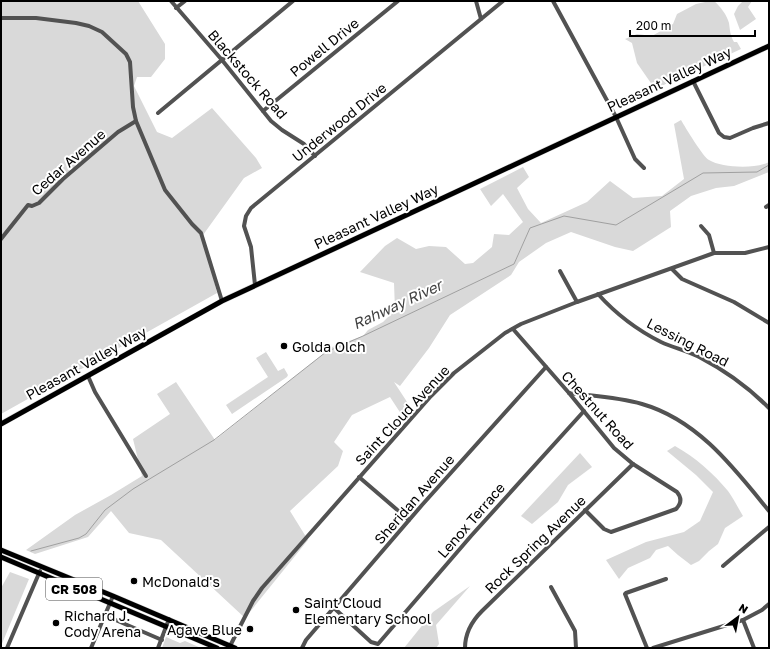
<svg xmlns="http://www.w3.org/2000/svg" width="770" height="649" font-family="'Golos Text',sans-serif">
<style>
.green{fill:#d9d9d9}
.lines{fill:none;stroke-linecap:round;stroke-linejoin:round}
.stream{stroke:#a0a0a0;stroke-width:1}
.major-casing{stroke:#dbdbdb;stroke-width:6}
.minor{stroke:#525252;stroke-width:4}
.major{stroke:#000;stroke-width:5}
.poi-dot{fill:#000;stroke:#fff;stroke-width:1.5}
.labels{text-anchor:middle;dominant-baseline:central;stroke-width:4;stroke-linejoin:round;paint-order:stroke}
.shield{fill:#fff;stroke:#4c4c4c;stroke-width:1}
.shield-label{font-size:13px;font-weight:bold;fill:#000}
.street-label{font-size:14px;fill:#000;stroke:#fff}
.poi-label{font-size:14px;fill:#000;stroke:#fff;text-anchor:start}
.water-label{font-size:15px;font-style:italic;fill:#414141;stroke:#fff}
</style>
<rect width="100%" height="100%" fill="#fff"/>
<g class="green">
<polygon points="1,1 138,1 165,44 165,59 151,77 137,77 134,86 157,132 172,138 212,108 256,158 262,168 244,178 203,235 217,293 1,414"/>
<path d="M710,1H714C720,6 727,15 729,23C730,30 730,35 734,42H737L741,49L655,89L637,63L632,43L625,39L637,34L652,36L673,24L677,14L696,4Z"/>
<polygon points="743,1 752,1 748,7 756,19 740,30 734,14 738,6"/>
<path d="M681,120C685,127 704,158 709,160C722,168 756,169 769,162V172L734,186L716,188L691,196L670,211L671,227L633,251L615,247L571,232L546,243L519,262L511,275L450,315L429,348L400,386L394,382L413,411L405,420L390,397L352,415L334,442L343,451L338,466L290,511L308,540L245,618L161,540L129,533L111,511L88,537L35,554L26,550L75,515L111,495L142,476L133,439L170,414L157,394L176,382L215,440L332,347L363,336L368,330L383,322L395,310L394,283L360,272L385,246L397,238L416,249L429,246L446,247L465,264L473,263L492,247L494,234L509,235L523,222L503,194L491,206L480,189L523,167L529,177L517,188L528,209L541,223L587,202L610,181L633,198L662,196L684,179L674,124Z"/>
<polygon points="266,352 278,371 284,368 288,375 287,377 232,414 226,405 268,377 256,358"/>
<path d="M675,446C695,457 714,474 728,491C734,499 738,508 743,516L725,528L718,544L709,551L699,561L691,565L678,555L668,546L656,550L650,558L628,568L619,579L606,560L646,542L684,532L700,521L713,492L696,475L667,451Z"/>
<polygon points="580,453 592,467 568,485 558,502 532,524 521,516"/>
<polygon points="10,572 29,579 1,646 1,588"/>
<polygon points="470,586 436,625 439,644 436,648 404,648 433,612"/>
<polygon points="166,637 180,643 185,641 201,648 162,648"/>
</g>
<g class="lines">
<polyline class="stream" points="31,551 79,538 86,534 105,510 133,489 214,440 326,352 363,336 514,264 530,228 564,216 616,225 703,173 757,172 769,165"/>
<defs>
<g id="major">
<polyline points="1,424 222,301 769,46"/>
<polyline points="1,550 113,596 235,648"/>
<polyline points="1,557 217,648"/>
</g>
</defs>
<use href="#major" class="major-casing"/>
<g class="minor">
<polyline points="171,1 222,60 271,121 282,130 304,144 315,156"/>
<polyline points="476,1 481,19"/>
<polyline points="553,1 616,117 635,159 644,168"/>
<polyline points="176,8 185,1"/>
<polyline points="1,18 36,18 76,23 89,26 102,32 126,54 130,62 133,107 136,121 165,190 192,224 201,233 222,301"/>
<polyline points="693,81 719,133 724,137 730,138 753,128 769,123"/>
<polyline points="263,111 398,1"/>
<polyline points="158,113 293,1"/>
<polyline points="766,207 769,205"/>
<polyline points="701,226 709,235 714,253"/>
<polyline points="1,239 28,205 32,206 39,203 63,179 118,132 136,121"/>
<polyline points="672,269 682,279 734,302 769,323"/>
<polyline points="560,271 577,302"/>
<polyline points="255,285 251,247 244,226 246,216 251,208 503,1"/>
<path d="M598,294C616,314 637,330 661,342C674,348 688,351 701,358C726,371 749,388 769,408"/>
<path d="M513,329L569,393L614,448L633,464L677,492C682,498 681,504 676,509L611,532L604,529L585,510"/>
<polyline points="88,376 95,392 146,476"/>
<path d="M569,393C593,396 618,397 642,404C698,420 734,468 769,511"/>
<polyline points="359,477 409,520"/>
<polyline points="723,566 769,527"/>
<polyline points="551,587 575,631 576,648"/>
<polyline points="334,608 371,642 378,644 471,536 584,411"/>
<polyline points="104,615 162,640"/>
<polyline points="743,620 754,648"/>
<polyline points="7,648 40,571"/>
<polyline points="91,648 113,596"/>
<polyline points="158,648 169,619"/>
<polyline points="229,648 253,601 262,588 431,396 454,373 505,333 521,324 577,302 714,253 745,253 769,247"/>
<polyline points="302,648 306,640 422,505 546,367"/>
<path d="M465,648C465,633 472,621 482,611L633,464"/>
<polyline points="647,648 625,594 626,593 666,579"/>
<polyline points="653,648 743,620 762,610 769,604"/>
</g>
<use href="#major" class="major"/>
</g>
<g class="poi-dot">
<circle cx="284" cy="346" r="4"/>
<circle cx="134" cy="581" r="4"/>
<circle cx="296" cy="610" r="4"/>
<circle cx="56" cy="623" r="4"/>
<circle cx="250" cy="629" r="4"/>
</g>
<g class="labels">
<rect class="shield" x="46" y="578" width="56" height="22" rx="3"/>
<g class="shield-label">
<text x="74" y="589">CR 508</text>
</g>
<g class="street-label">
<text transform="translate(324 47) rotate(-39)">Powell Drive</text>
<text transform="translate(248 74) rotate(49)">Blackstock Road</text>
<text transform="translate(669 79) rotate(-25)">Pleasant Valley Way</text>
<text transform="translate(339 122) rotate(-39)">Underwood Drive</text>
<text transform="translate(68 162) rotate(-41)">Cedar Avenue</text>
<text transform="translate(376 216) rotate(-25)">Pleasant Valley Way</text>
<text transform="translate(688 342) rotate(27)">Lessing Road</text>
<text transform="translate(86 363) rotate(-29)">Pleasant Valley Way</text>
<text transform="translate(598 410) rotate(48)">Chestnut Road</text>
<text transform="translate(402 415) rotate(-47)">Saint Cloud Avenue</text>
<text transform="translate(414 499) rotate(-49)">Sheridan Avenue</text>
<text transform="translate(471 520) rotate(-49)">Lenox Terrace</text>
<text transform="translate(535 544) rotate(-44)">Rock Spring Avenue</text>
</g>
<g class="poi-label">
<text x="292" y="346">Golda Olch</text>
<text x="142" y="581">McDonald's</text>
<text x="304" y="602">Saint Cloud<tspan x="304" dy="16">Elementary School</tspan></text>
<text x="64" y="615">Richard J.<tspan x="64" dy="16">Cody Arena</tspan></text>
<text x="242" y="629" text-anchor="end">Agave Blue</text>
</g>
<g class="water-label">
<text transform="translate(397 304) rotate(-25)">Rahway River</text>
</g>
</g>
<rect width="770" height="649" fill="none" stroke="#000000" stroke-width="4"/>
<g transform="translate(738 617) rotate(32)" stroke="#ffffff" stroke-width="3" paint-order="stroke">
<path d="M0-3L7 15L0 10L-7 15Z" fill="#000000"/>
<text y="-6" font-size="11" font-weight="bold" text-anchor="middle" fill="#000000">N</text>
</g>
<path d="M630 30v6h125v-6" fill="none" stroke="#000000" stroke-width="2"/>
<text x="636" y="30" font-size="12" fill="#000000" stroke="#ffffff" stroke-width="3" paint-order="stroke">200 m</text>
</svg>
